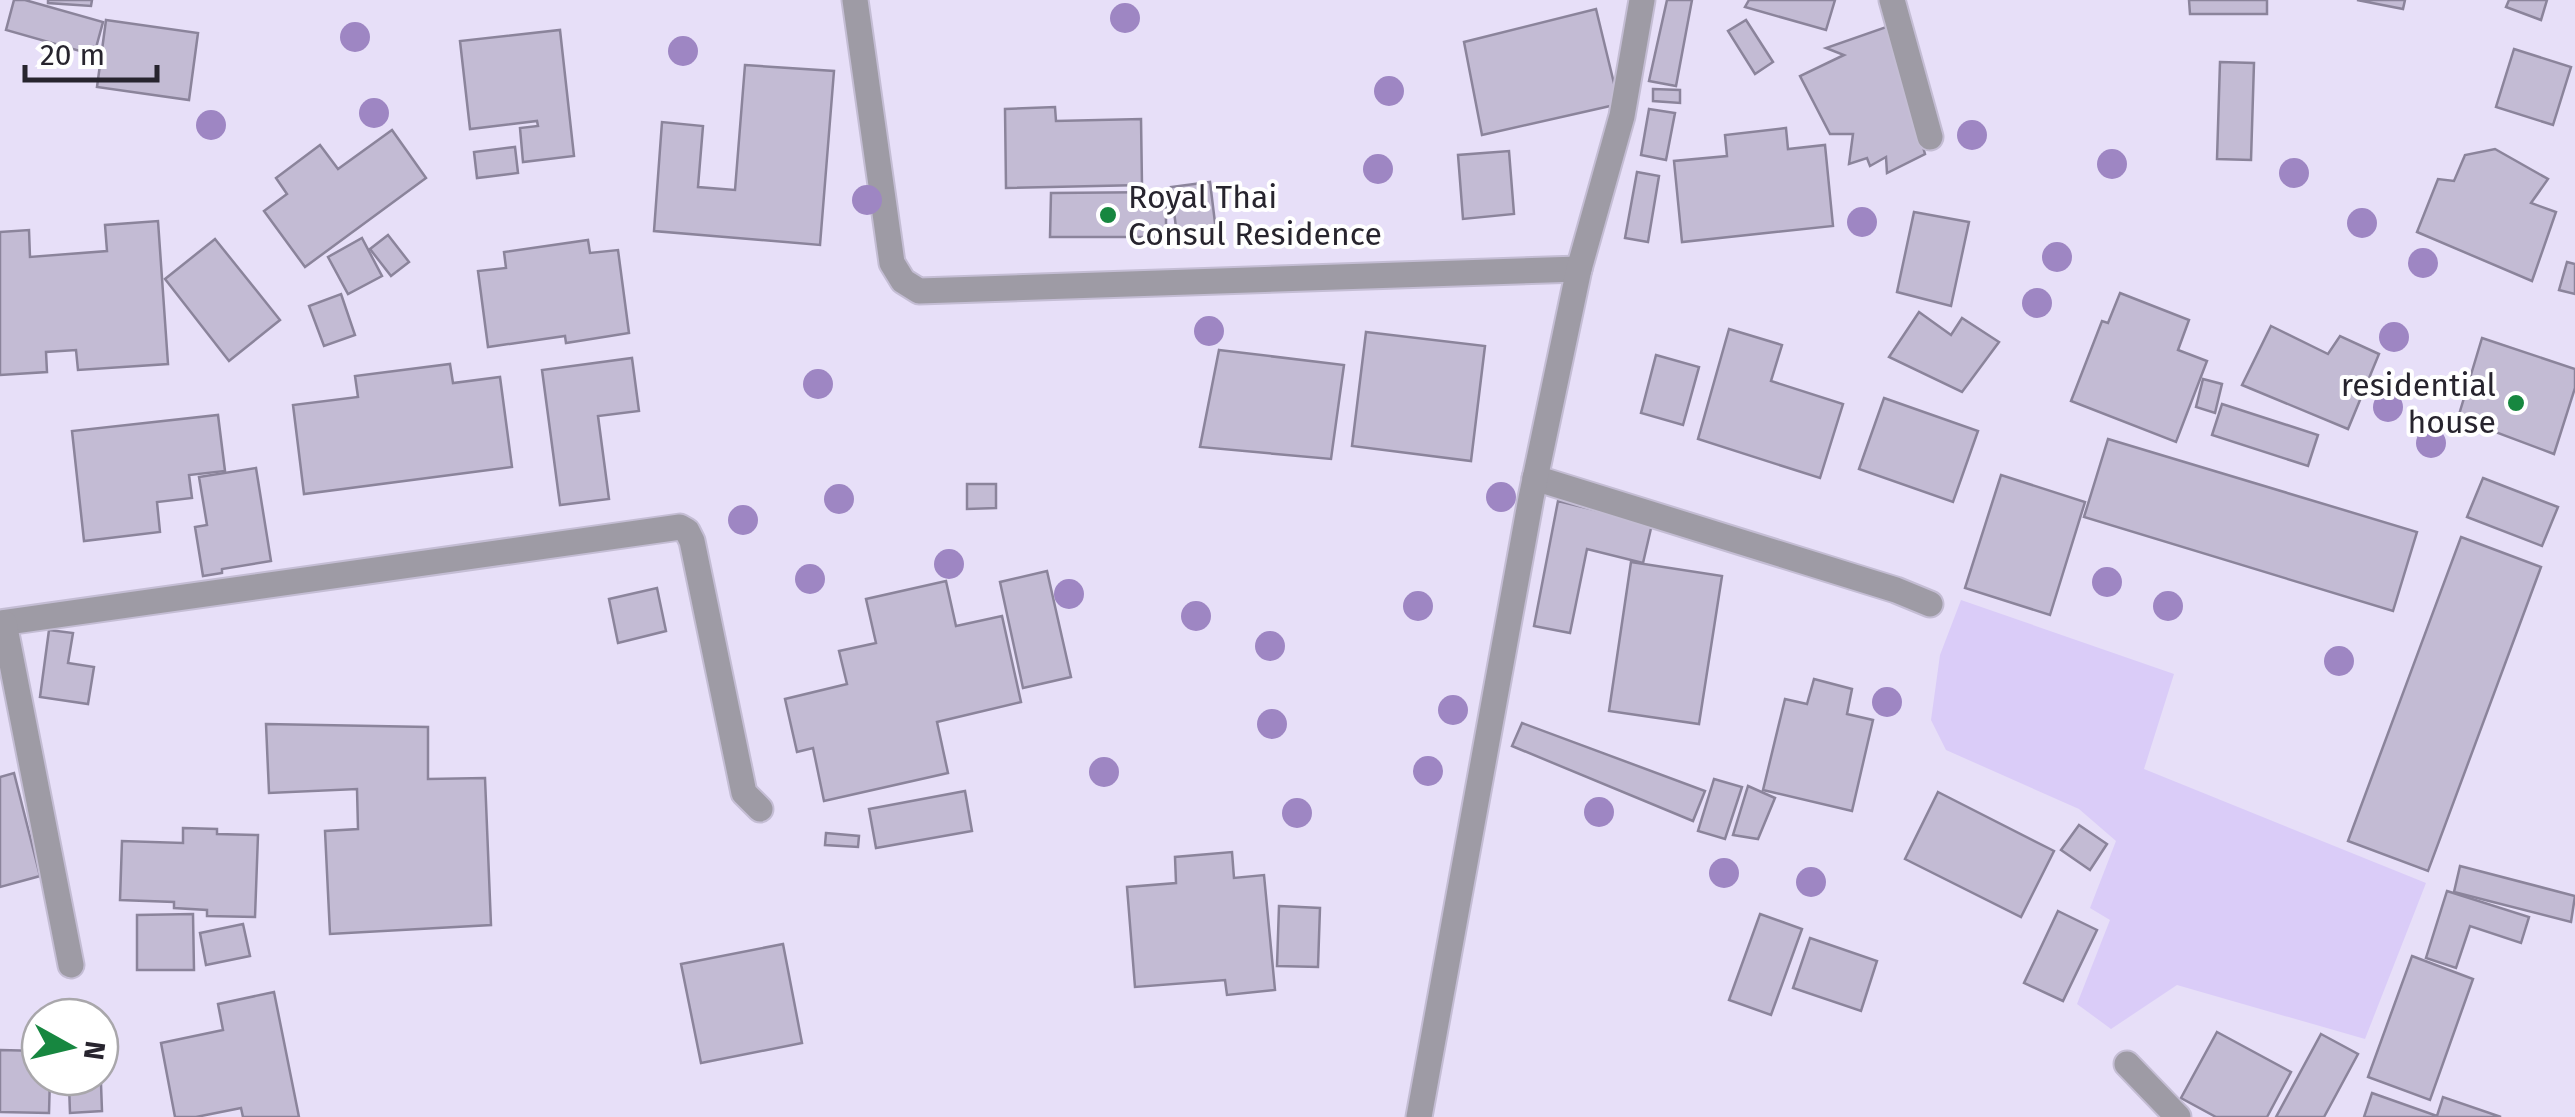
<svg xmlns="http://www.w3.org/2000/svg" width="2575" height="1117" font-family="'Fira Sans',sans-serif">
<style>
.green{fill:#daccf8}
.building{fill:#c3bbd4;stroke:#8b849b;stroke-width:2.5}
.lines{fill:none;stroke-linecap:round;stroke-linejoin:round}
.minor-casing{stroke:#c4bdd4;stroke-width:29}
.minor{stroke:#9e9ba5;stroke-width:25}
.tree{fill:#9e86c3}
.poi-dot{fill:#178740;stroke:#fff;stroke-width:4}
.labels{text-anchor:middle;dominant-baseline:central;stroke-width:8;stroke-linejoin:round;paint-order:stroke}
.poi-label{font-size:32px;fill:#27242e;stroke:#fff;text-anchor:start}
</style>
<rect width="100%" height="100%" fill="#e7dff8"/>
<polygon class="green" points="1961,600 2174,674 2144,769 2426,883 2365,1039 2177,985 2111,1029 2077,1004 2110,920 2090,908 2116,841 2079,809 1946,750 1931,720 1940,655"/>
<g class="building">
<polygon points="14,0 25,0 103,22 94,55 6,30"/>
<polygon points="48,0 92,0 91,6 48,3"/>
<polygon points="1667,0 1692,0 1676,86 1649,81"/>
<polygon points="1749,0 1835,0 1826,30 1745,7"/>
<polygon points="2189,0 2267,0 2267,14 2190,14"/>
<polygon points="2357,0 2405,0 2403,9"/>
<polygon points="2509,0 2547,0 2541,20 2506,7"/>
<polygon points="1596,9 1619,104 1482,135 1464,42"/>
<polygon points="106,20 198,33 189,100 97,87"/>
<polygon points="1746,20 1773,62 1755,74 1728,31"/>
<polygon points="1889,26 1925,154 1887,173 1886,157 1870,166 1867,158 1849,164 1853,134 1830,134 1800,76 1844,55 1826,48"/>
<polygon points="560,30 574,156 523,162 520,128 538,126 537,121 470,129 460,41"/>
<polygon points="2514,49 2571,67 2553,125 2496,107"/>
<polygon points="2220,62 2254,63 2251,160 2217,159"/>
<polygon points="745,65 834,71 820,245 654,231 662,122 703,126 698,187 735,190"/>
<polygon points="1653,89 1680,90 1680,103 1653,101"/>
<polygon points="1055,107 1056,121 1141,119 1142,185 1006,188 1005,109"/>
<polygon points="1649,109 1675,113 1666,160 1641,155"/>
<polygon points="1786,128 1788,149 1825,145 1833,226 1682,242 1674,161 1727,156 1725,135"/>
<polygon points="392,130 426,178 305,267 264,211 287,194 276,178 320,145 338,169"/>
<polygon points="515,147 518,173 477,178 474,152"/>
<polygon points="2495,149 2548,179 2531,203 2556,212 2532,281 2417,232 2438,179 2454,181 2465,155"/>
<polygon points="1509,151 1514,214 1463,219 1458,155"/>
<polygon points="1637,172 1659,176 1648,242 1625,238"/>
<polygon points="1210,182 1217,239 1178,244 1171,187"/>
<polygon points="1166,192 1166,237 1050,237 1051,193"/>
<polygon points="1914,212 1969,222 1951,306 1897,292"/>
<polygon points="158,221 168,364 78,370 76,350 46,352 47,372 0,375 0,232 29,230 30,257 107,251 105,225"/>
<polygon points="388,235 409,262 391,276 370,249"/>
<polygon points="362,238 382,276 348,294 328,257"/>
<polygon points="215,239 280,320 229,361 165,279"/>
<polygon points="588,240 590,253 618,250 629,333 566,343 565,336 488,347 478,271 506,268 504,252"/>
<polygon points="2567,262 2575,264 2575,294 2559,290"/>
<polygon points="2120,293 2189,320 2178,350 2207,361 2176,442 2071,401 2102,321 2108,323"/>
<polygon points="341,294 355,335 324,346 309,306"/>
<polygon points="1919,312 1951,335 1962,318 1999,342 1962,392 1889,357"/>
<polygon points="2271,326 2328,354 2340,336 2379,354 2348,429 2242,385"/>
<polygon points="1729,329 1782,345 1771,381 1843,404 1820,478 1698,439"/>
<polygon points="1366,332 1485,346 1471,461 1352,446"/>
<polygon points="2482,338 2575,369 2575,388 2554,454 2458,418"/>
<polygon points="1219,350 1344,365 1331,459 1200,447"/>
<polygon points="1656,355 1699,367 1683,425 1641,413"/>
<polygon points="632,358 639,411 598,416 609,499 560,505 542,370"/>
<polygon points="450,364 453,383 500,377 512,467 304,494 293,405 358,397 355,376"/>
<polygon points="2203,379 2222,384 2215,413 2196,407"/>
<polygon points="1884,398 1978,431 1953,502 1859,469"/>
<polygon points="2222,404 2318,435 2308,466 2212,435"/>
<polygon points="218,415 225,471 189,475 192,498 157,502 160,532 84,541 72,431"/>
<polygon points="2108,439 2417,532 2393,611 2084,517"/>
<polygon points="256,468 271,561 222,569 222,573 203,576 195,527 207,525 199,477"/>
<polygon points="2001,475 2085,502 2050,615 1965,588"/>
<polygon points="2483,478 2558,507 2542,546 2467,517"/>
<polygon points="967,484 996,484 996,508 967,509"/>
<polygon points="1558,501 1652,524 1643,563 1587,549 1570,633 1534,626"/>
<polygon points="2461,537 2541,567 2428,871 2348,841"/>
<polygon points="1631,562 1722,576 1699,724 1609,711"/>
<polygon points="1047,571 1071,677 1023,688 1000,582"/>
<polygon points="946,581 956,626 1002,616 1021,702 937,722 948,773 824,801 813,748 797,752 785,699 847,684 839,651 876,643 866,599"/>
<polygon points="657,588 666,631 618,643 609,599"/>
<polygon points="49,630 73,633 68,663 94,667 88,704 40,697"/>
<polygon points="1814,679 1852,689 1847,714 1873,720 1852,811 1763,790 1785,699 1807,704"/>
<polygon points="1522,723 1705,791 1693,821 1512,746"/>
<polygon points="266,724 428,727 428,779 485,778 491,925 330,934 325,831 358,829 357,789 269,793"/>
<polygon points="14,773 40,876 0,887 0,777"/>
<polygon points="1714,779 1742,787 1725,839 1698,831"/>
<polygon points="1748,786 1775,798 1758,839 1733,835"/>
<polygon points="965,791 972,831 876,848 869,809"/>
<polygon points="1938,792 2054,851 2021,917 1905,859"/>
<polygon points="2079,825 2107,844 2090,870 2061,850"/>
<polygon points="183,828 217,829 217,834 258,835 255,917 207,916 207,910 174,908 174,902 120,900 122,841 183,843"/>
<polygon points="826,833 859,836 858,847 825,845"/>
<polygon points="1232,852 1234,878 1264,875 1275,990 1227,995 1225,980 1135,987 1127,887 1176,883 1175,857"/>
<polygon points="2460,866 2575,896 2571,922 2454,892"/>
<polygon points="2447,891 2529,917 2521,943 2470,926 2456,968 2426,958"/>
<polygon points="1279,906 1320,908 1318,967 1277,966"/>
<polygon points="2058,911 2097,930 2063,1001 2024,983"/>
<polygon points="193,914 194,970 137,970 137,915"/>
<polygon points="1760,914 1802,929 1771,1015 1729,1000"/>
<polygon points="243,924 250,956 206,965 200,933"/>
<polygon points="1810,938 1877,961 1861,1011 1793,988"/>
<polygon points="783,944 802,1043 701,1063 681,964"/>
<polygon points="2412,956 2473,979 2430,1100 2368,1077"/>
<polygon points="274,992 299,1117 243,1117 241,1108 196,1117 175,1117 161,1043 223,1030 218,1004"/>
<polygon points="2217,1032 2291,1072 2267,1117 2216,1117 2181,1098"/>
<polygon points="2321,1034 2358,1054 2324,1117 2276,1117"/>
<polygon points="0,1050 40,1051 40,1077 50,1077 49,1113 0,1112"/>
<polygon points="101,1084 102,1111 70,1113 69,1085"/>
<polygon points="2372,1093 2437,1116 2443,1097 2501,1117 2364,1117"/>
</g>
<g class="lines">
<defs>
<g id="minor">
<polyline points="855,0 892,263 903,281 919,291 1579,269"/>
<polyline points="1892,0 1930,137"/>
<polyline points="1535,478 1896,590 1930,604"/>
<polyline points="0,623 680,527 687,531 692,541 744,793 760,809"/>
<polyline points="4,623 71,965"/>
<polyline points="2127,1064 2178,1117"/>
<polyline points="1419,1117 1531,498 1579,269 1622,116 1642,0"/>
</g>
</defs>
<use href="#minor" class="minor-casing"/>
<use href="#minor" class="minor"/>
</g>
<g class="tree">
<circle cx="1125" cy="18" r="15"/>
<circle cx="355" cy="37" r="15"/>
<circle cx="683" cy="51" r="15"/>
<circle cx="1389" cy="91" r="15"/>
<circle cx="374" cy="113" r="15"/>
<circle cx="211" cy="125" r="15"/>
<circle cx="1972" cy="135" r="15"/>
<circle cx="2112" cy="164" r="15"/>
<circle cx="1378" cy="169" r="15"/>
<circle cx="2294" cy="173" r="15"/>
<circle cx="867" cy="200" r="15"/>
<circle cx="1862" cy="222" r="15"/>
<circle cx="2362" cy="223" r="15"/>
<circle cx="2057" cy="257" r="15"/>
<circle cx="2423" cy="263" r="15"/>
<circle cx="2037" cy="303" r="15"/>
<circle cx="1209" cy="331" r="15"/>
<circle cx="2394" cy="337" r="15"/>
<circle cx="818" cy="384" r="15"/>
<circle cx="2388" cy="407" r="15"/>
<circle cx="2431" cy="443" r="15"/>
<circle cx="1501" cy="497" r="15"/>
<circle cx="839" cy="499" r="15"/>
<circle cx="743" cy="520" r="15"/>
<circle cx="949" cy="564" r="15"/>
<circle cx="810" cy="579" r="15"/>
<circle cx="2107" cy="582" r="15"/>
<circle cx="1069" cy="594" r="15"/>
<circle cx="1418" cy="606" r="15"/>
<circle cx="2168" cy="606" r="15"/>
<circle cx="1196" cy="616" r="15"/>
<circle cx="1270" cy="646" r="15"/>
<circle cx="2339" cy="661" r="15"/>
<circle cx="1887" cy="702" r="15"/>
<circle cx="1453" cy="710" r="15"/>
<circle cx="1272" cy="724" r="15"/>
<circle cx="1428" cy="771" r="15"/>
<circle cx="1104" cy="772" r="15"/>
<circle cx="1599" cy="812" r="15"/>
<circle cx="1297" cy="813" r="15"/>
<circle cx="1724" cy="873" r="15"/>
<circle cx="1811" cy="882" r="15"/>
</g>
<g class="poi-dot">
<circle cx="1108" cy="215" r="10"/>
<circle cx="2516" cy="403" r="10"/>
</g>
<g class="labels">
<g class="poi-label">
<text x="1128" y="197">Royal Thai<tspan x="1128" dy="37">Consul Residence</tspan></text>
<text x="2496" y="385" text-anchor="end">residential<tspan x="2496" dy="37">house</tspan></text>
</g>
</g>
<g transform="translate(70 1047) rotate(98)"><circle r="48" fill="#ffffff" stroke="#a9a7ab" stroke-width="2.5"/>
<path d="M0-8L18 38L0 25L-18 38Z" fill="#178740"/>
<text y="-15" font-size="28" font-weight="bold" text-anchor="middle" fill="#27242e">N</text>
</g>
<path d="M25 65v15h132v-15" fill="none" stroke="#27242e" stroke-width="5"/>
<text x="40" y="65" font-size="30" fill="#27242e" stroke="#ffffff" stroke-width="8" paint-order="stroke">20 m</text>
</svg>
